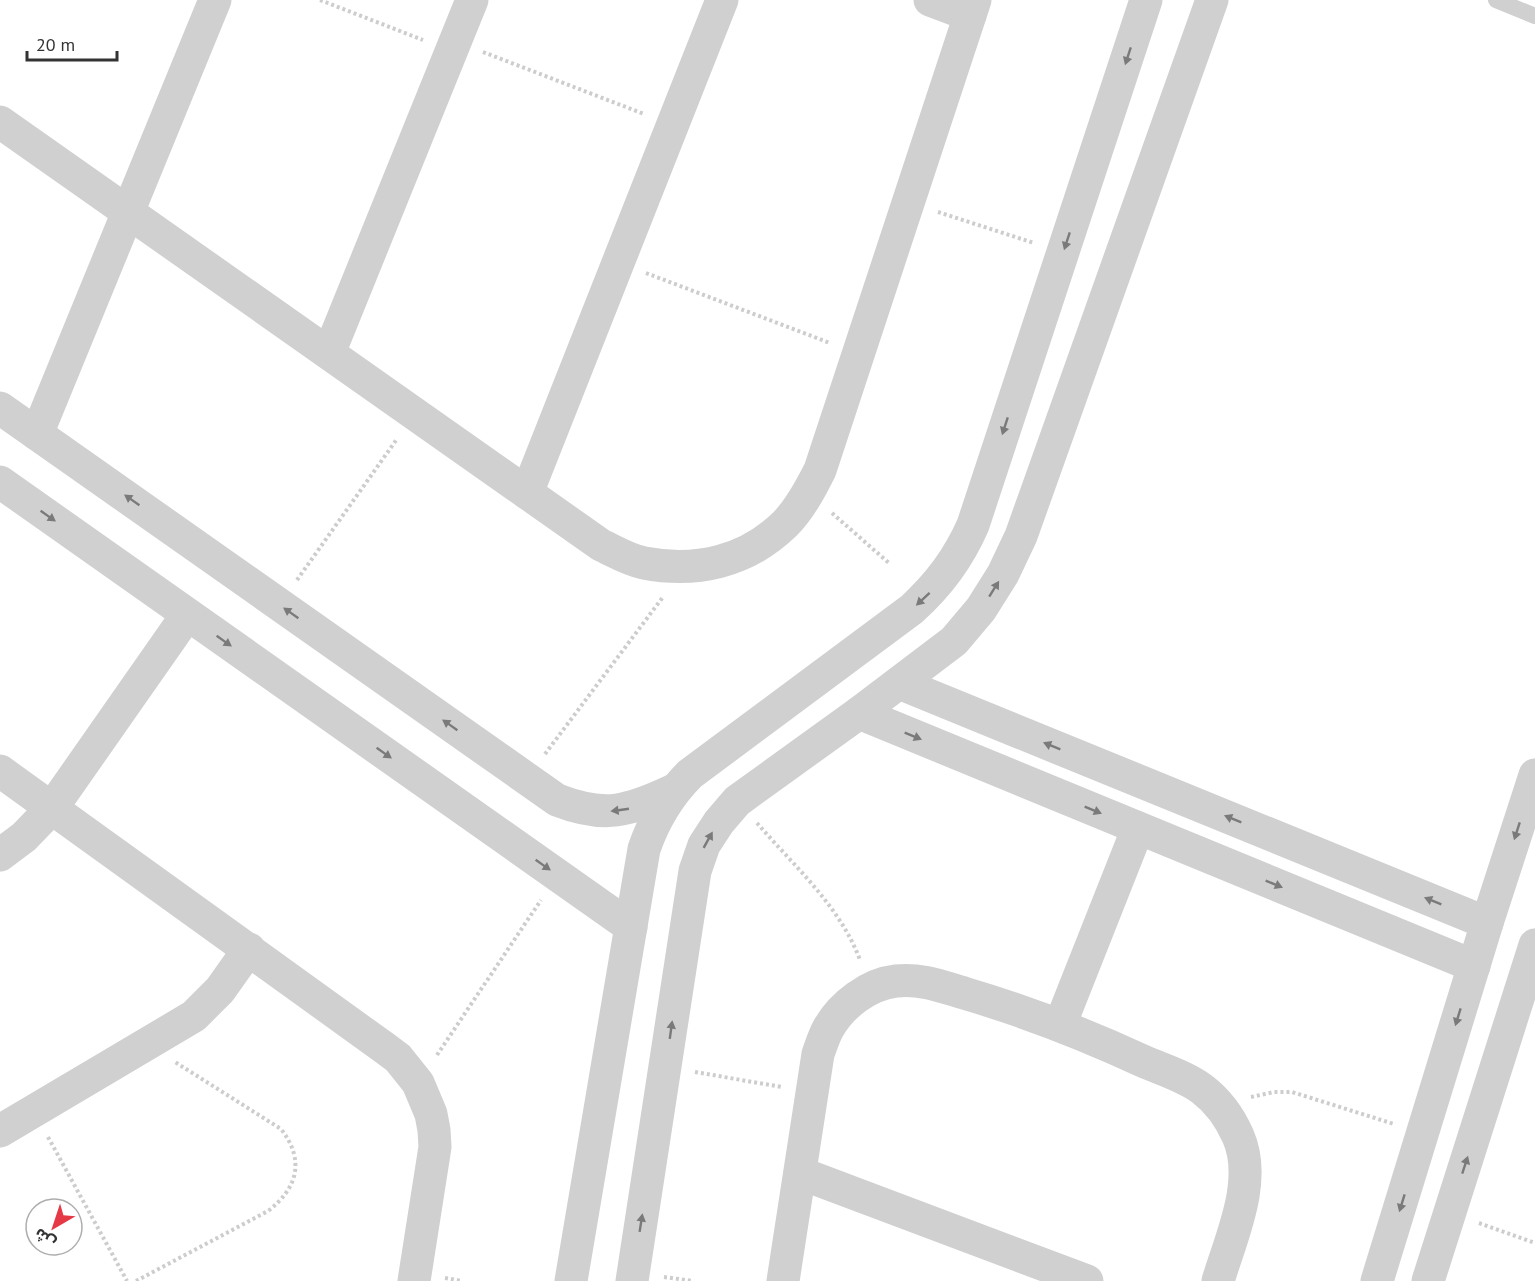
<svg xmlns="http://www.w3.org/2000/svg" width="1535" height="1281" font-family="'PT Sans','Noto Sans Arabic',sans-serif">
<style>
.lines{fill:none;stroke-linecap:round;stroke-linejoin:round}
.path{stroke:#cdcdcd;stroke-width:4;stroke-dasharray:3 3;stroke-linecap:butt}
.lane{stroke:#d0d0d0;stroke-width:16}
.street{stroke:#d0d0d0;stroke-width:33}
.oneway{fill:#7a7a7a}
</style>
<rect width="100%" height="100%" fill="#fff"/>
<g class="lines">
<g class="path">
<polyline points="320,0 423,40"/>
<polyline points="483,52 644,114"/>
<polyline points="938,212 1034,243"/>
<polyline points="646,273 830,343"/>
<polyline points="832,513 890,564"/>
<polyline points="297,580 397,439"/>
<polyline points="545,754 663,597"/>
<path d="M757,823C794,866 840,906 860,960"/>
<polyline points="437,1055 541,900"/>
<polyline points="695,1072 782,1087"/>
<polyline points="1251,1097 1274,1092 1292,1092 1394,1124"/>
<polyline points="48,1137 127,1281"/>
<polyline points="1479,1223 1535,1243"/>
<polyline points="664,1277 693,1281"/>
<polyline points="445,1278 462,1281"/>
<path d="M136,1281L268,1211C298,1188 305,1160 281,1129L175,1062"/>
</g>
<polyline class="lane" points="1496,0 1535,16"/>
<g class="street">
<polyline points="930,0 970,15"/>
<path d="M0,122L601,545C614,551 629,560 644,563C696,573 746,562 785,524C800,509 811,488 820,470L975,0"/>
<polyline points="329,353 472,0"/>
<path d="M0,408L557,800C606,819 628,811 674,790"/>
<polyline points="37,434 215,0"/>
<polyline points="0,482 631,927"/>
<polyline points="527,493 722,0"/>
<polyline points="899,683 1487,923"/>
<polyline points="859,713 1474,966"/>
<polyline points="0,771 386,1049 398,1058 418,1083 431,1114 434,1130 435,1147 414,1281"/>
<polyline points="0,855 24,837 52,808 187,615"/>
<polyline points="1060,1025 1138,828"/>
<polyline points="0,1131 194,1016 220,990 249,949"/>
<polyline points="800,1173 1087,1281"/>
<path d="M571,1281L644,849C654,820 668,796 690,774L912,609C939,584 958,559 973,525L1146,0"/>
<polyline points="632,1281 695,871 704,845 719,822 737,801 859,713 954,641 981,609 1003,574 1021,536 1212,0"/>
<path d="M783,1281L818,1054C821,1046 824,1036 828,1029C841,1005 869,984 896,981C921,978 943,987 967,994C1028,1012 1087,1035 1145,1062C1164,1070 1186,1077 1202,1089C1218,1101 1230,1118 1238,1136C1258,1181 1231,1237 1218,1281"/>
<polyline points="1377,1281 1487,923 1535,775"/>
<polyline points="1428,1281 1535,945"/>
</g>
</g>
<defs><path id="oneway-solid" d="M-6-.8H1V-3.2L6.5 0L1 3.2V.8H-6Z" transform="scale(1.5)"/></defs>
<g class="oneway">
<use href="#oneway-solid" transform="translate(1128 56) rotate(108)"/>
<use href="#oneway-solid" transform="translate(1067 241) rotate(108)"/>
<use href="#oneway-solid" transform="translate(1005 426) rotate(108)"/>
<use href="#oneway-solid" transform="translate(132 500) rotate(-145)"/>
<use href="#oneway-solid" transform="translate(48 516) rotate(35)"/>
<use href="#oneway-solid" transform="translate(994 589) rotate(-58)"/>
<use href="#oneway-solid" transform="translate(923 599) rotate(137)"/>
<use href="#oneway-solid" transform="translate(291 613) rotate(-145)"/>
<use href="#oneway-solid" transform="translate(224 641) rotate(35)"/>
<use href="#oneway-solid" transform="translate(450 725) rotate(-145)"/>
<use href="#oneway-solid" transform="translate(913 736) rotate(22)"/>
<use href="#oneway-solid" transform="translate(1052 746) rotate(-158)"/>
<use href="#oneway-solid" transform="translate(384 753) rotate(35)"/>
<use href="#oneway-solid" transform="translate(620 810) rotate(172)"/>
<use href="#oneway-solid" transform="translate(1093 810) rotate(22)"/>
<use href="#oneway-solid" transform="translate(1233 819) rotate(-158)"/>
<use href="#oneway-solid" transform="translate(1517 831) rotate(108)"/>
<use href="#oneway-solid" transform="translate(708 840) rotate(-61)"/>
<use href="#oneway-solid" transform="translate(543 865) rotate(35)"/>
<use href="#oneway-solid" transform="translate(1274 884) rotate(22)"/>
<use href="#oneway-solid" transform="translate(1433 901) rotate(-158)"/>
<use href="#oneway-solid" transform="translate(1458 1017) rotate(107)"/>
<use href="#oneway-solid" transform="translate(671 1030) rotate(-82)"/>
<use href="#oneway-solid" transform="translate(1465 1165) rotate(-72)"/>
<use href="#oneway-solid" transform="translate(1402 1203) rotate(107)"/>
<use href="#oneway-solid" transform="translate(641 1223) rotate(-81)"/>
</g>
<g transform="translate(54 1227) rotate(219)"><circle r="28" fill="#ffffff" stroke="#adadad" stroke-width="1.5"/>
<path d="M0-4.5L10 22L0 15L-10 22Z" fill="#e63946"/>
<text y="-9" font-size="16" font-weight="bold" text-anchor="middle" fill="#333333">ش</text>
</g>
<path d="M27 51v9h90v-9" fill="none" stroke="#333333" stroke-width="3"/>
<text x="36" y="51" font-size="18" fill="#333333" stroke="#ffffff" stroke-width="4.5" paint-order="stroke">20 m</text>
</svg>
